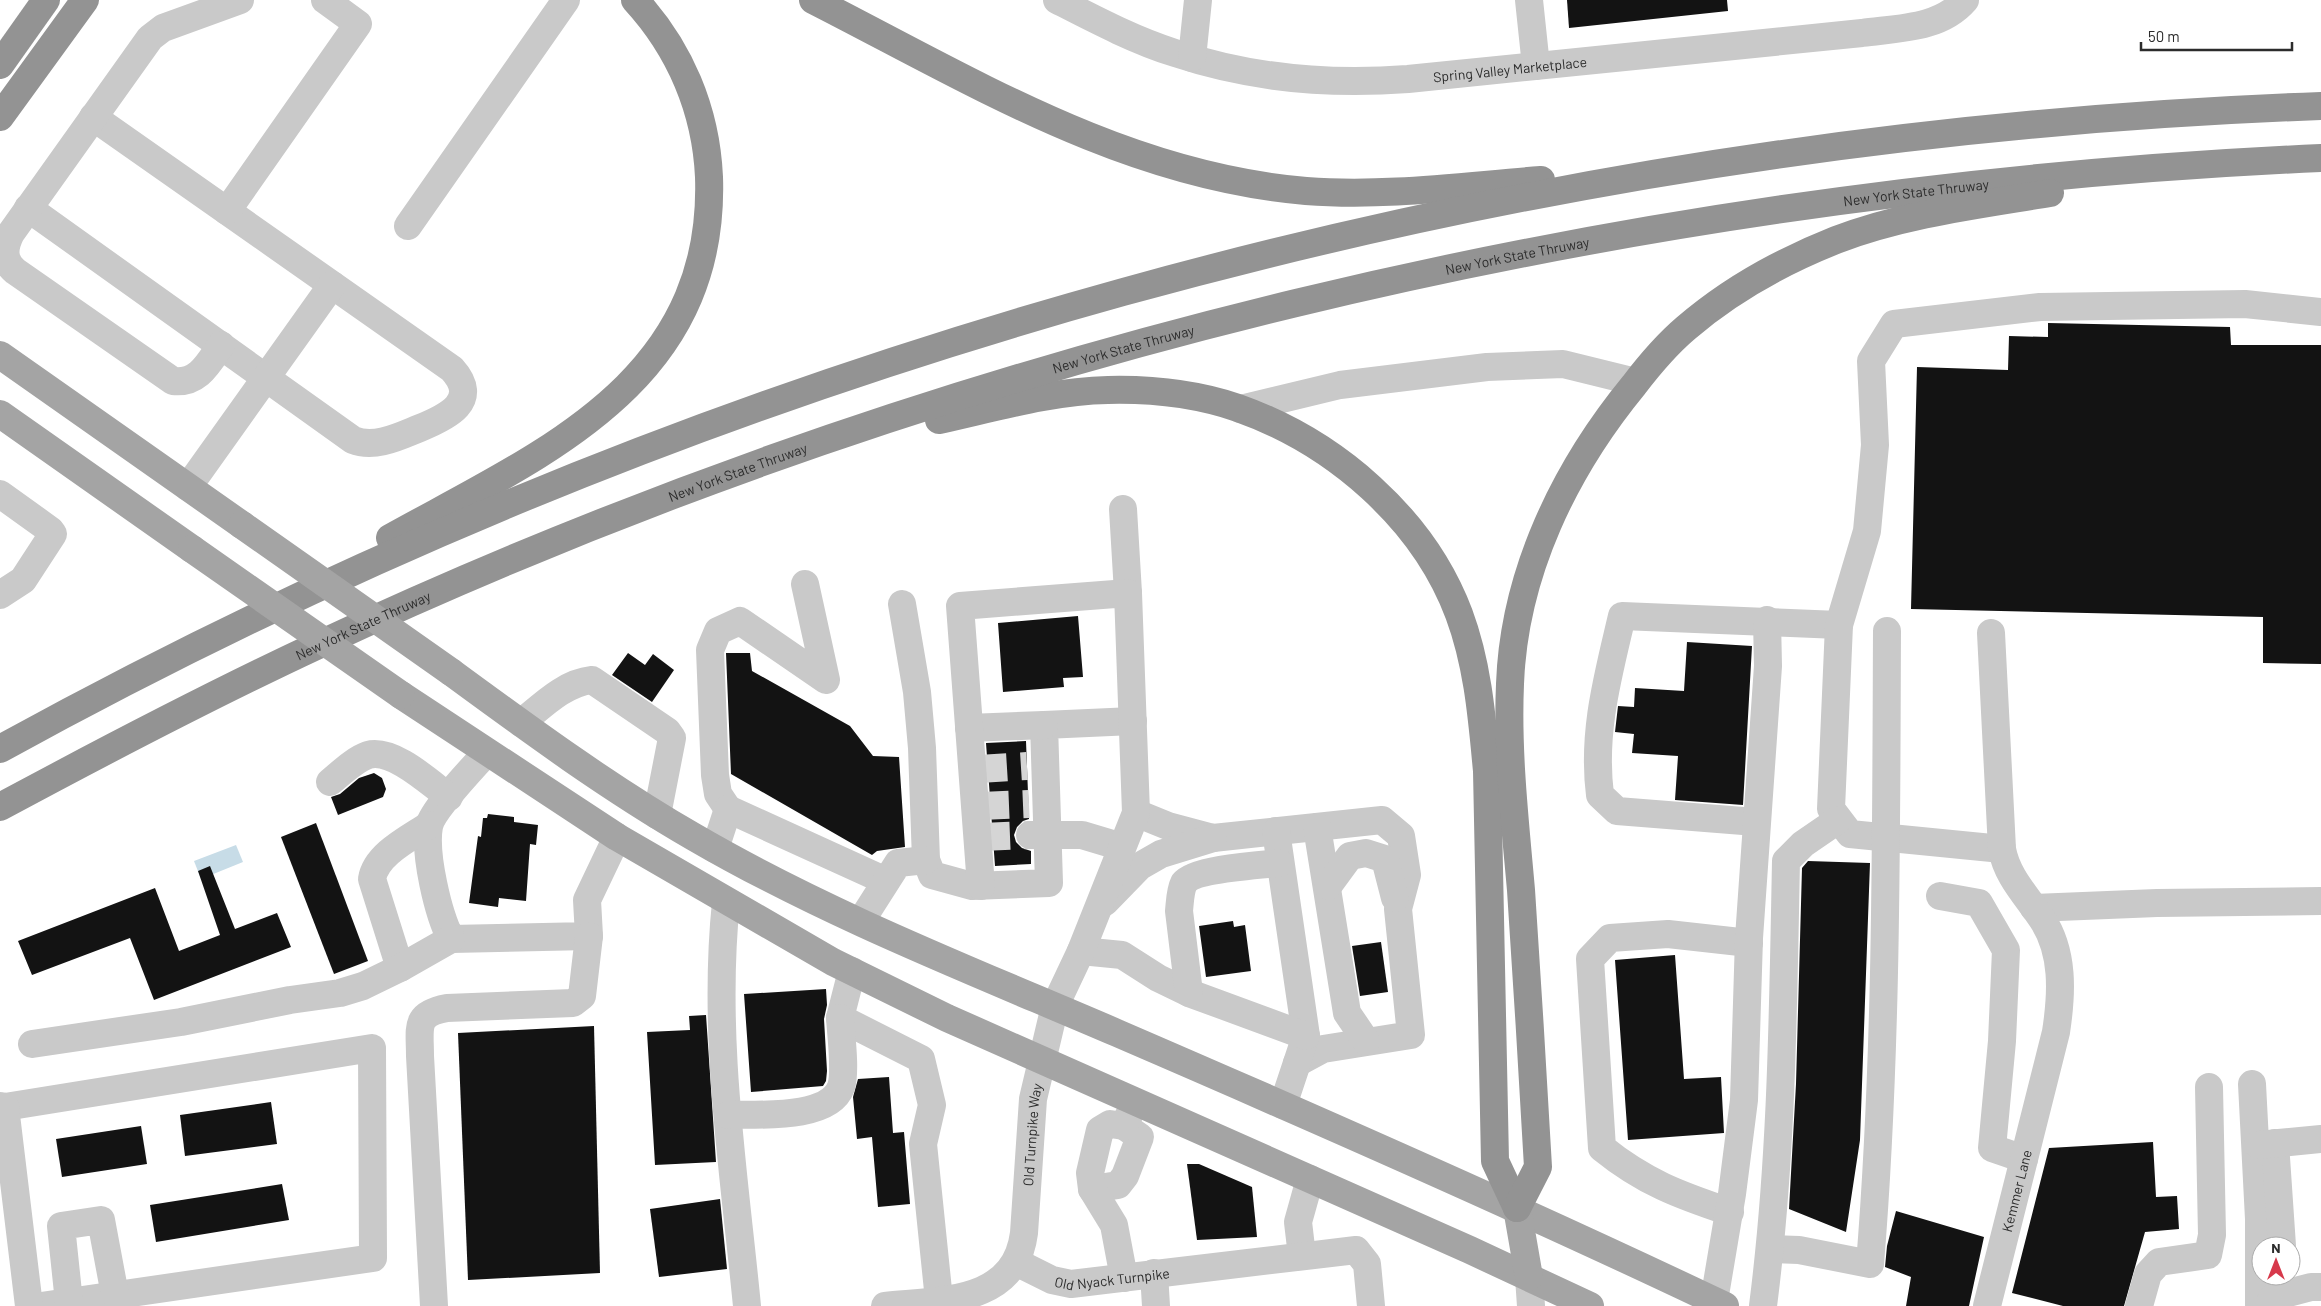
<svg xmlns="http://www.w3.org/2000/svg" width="2321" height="1306" font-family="Barlow,sans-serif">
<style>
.water{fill:#c7dce7}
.building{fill:#131313}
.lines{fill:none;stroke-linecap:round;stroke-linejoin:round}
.minor-tunnel{stroke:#d5d5d5;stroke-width:28;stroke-dasharray:28 14;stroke-linecap:butt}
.minor{stroke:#c9c9c9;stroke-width:28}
.major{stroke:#a4a4a4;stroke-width:28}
.highway{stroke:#939393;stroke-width:28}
.major-bridge{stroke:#a4a4a4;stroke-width:28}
.labels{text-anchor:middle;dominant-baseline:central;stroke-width:5;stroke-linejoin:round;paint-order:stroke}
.street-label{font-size:14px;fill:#2c2c2c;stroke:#fff}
</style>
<rect width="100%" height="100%" fill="#fff"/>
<polygon class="water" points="236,845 243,862 201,879 194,861"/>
<g class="building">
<polygon points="1567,0 1727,0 1728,11 1569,28"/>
<polygon points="2048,323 2230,327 2231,345 2321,345 2321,664 2263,663 2263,617 1911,609 1917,367 2008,370 2009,336 2048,337"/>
<polygon points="1078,616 1083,677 1063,678 1064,687 1003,692 998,623"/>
<polygon points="1687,642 1752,646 1743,805 1675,800 1678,756 1632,753 1634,734 1615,732 1618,706 1634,707 1635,688 1684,691"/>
<polygon points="628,653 645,665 653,654 674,670 652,702 612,675"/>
<polygon points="726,653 750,653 752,671 850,726 873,756 899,757 905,847 877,851 872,855 731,774"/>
<polygon points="1026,741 1029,819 1023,821 1017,827 1014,835 1016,842 1022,848 1031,851 1031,864 995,866 986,743"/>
<polygon points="374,773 382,778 386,789 383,797 338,815 331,797 340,794 359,778"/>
<polygon points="488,814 514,817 514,822 538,825 536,845 530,844 526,901 499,898 498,907 469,903 478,836 481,837 483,818 487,818"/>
<polygon points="316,823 368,961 334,974 281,837"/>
<polygon points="1808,861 1870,863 1860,1140 1846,1232 1789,1209 1796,1084 1802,868"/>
<polygon points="210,866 235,929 277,913 291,947 154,1000 130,938 32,975 18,941 155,888 179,951 220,935 198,871"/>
<polygon points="1233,921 1234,927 1245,925 1251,971 1206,977 1199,926"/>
<polygon points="1381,942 1388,992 1360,996 1352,946"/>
<polygon points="1675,955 1684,1079 1721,1077 1724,1133 1628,1140 1615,960"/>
<polygon points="826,989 827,1005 824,1019 827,1071 826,1081 823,1086 751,1092 744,994"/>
<polygon points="706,1015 716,1162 655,1165 647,1032 690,1030 689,1016"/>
<polygon points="594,1026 600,1273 468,1280 458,1033"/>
<polygon points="889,1077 893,1133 904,1132 910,1204 878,1207 872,1137 857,1139 853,1097 858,1079"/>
<polygon points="271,1102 277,1144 185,1156 180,1115"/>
<polygon points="141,1126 147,1164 62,1177 56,1139"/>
<polygon points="2153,1142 2156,1197 2177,1196 2179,1229 2145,1232 2124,1306 2063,1306 2012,1293 2049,1148"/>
<polygon points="1187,1164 1199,1164 1252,1187 1257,1237 1197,1240"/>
<polygon points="282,1184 289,1220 156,1242 150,1205"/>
<polygon points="720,1199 727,1269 659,1277 650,1209"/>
<polygon points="1896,1211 1984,1237 1969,1306 1906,1306 1911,1277 1885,1267 1887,1246"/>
</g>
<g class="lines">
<g class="minor-tunnel">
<polyline points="979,769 1027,766"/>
<polyline points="981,806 1029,804"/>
<polyline points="982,837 1030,835"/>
</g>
<g class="minor">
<path id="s1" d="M1057,0C1096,20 1134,40 1175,53C1250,78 1331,85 1408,79L1862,33C1898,28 1940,29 1965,0"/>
<polyline points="1529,0 1536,66"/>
<polyline points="1192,58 1198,0"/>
<path d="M28,208L353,440C375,449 400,436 420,428C447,417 481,401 452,369L93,117"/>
<polyline points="227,211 358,24 325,0"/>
<polyline points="408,226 566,0"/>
<path d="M221,345C208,364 198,384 173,381L15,271C2,260 4,247 11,233L150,38L163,28L240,0"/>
<polyline points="1240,409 1340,385 1487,367 1563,364 1636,382"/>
<polyline points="188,487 332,285"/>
<polyline points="0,494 50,530 53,534 23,580 0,595"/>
<polyline points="1123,509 1128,593"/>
<polyline points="902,604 917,692 922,748 926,860 932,875 972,886 1049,883 1044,725 1133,721"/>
<path d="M521,723C542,706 564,683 592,680L667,731L672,738L657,815"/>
<polyline points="969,728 1044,725"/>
<path d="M486,753C473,768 433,809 429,826C424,854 438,914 451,939L589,936L587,900L617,837"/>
<path d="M330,782C341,773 354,760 368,755C393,748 430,783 449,797"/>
<polyline points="728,809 718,794 715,775 710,650 718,631 740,621 826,680 805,584"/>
<polyline points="1136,813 1168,826 1213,838 1382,820 1401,836 1407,875 1398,909 1411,1035 1323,1049 1297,1063"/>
<path d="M1756,822L1617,811L1600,795C1592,732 1608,676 1622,616L1839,625"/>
<polyline points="1317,827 1347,1013 1366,1041"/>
<polyline points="1276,831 1306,1036 1283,1105"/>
<polyline points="1030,835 1082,835 1122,847"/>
<polyline points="715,849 728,809 886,881"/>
<polyline points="2002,849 1850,834 1831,809 1839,625 1867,531 1875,445 1871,361 1894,324 2040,307 2245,304 2321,312"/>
<polyline points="1328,886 1350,856 1366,853 1385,859 1395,898"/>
<polyline points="1940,896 1979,903 2006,950 2002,1041 1992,1148 2024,1159"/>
<path d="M726,902C712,1037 734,1172 747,1306"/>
<polyline points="1105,902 1140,866 1161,854 1213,838"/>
<polyline points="2034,908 2157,903 2321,901"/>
<polyline points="861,921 898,863 926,860"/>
<polyline points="1081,951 1122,955 1158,978 1189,993 1306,1036"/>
<path d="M400,968L372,879C376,854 410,838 429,825"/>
<polyline points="852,971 840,1018 921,1059 932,1105 923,1144 939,1300"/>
<path d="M1189,993L1179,911C1180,902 1180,891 1184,883C1194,869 1261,865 1280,863"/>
<polyline points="32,1044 181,1022 290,1000 340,993 363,986 400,968 451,939"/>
<polyline points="2252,1084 2259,1219 2259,1306"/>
<polyline points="0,1106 5,1107 372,1048 373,1258 41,1306"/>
<polyline points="5,1107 29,1306"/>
<path d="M728,1115C757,1114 829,1120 841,1087C846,1072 841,1034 840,1018"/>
<polyline points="2275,1143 2282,1246"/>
<polyline points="2258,1145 2321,1139"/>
<polyline points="1092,1189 1118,1185 1125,1176 1140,1137 1124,1126"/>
<path d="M1730,1212C1679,1195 1644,1182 1602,1148L1590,959L1610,938L1668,934L1749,943"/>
<path d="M1770,1249L1799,1250L1870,1264C1887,1054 1886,842 1887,631"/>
<polyline points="1302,1256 1298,1222 1310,1179"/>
<path id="s2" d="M1016,1262L1052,1280L1071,1284L1356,1250L1367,1264L1371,1306"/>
<polyline points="1154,1273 1156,1306"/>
<polyline points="1529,1277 1531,1306"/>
<polyline points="1124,1278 1114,1225 1092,1189 1090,1173 1100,1130 1110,1124 1124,1126 1135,1102"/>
<polyline points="1714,1301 1732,1194 1744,1100 1749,938 1768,666 1767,620"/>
<polyline points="69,1302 61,1226 101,1220 115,1295"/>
<path d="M434,1306L420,1056C420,1027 414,1014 447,1008L573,1003L582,996L589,936"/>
<path id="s3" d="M885,1306C941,1300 1015,1304 1024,1233L1033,1099L1055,1006L1081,951L1136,813L1128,593L960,606L981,886"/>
<path d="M1763,1306C1782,1158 1783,1009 1786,861L1803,844L1838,820"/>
<path id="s4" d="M1987,1306L2056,1032C2062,993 2064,952 2042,919C2027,896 2007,877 2002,849L1991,633"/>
<polyline points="2139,1306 2148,1274 2159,1262 2208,1255 2212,1235 2209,1087"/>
<polyline points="2268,1306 2273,1297 2311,1287 2321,1287"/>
</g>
<g class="major">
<polyline points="0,355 242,525"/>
<polyline points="0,414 192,549"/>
<path d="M451,672C530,730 609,788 694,837C828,915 975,972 1117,1033C1321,1121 1524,1210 1725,1306"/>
<polyline points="401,695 617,837 833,962 947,1018 1470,1250 1590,1306"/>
<polyline points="1517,1208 1529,1277"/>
</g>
<g class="highway">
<path d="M813,0C972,81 1125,176 1306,191C1385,197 1463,186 1541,180"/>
<polyline points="0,65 46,0"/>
<polyline points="0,117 85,0"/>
<path d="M939,420C994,408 1051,391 1108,390C1151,389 1197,394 1238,408C1334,442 1423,518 1459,614C1478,665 1482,718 1487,771L1495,1161L1517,1208"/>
<path d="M390,538C541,454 716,383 709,177C706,110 680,49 635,0"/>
<path d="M0,749C707,359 1513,135 2321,106"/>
<path id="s5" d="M0,807C104,751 209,696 316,646C943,352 1630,189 2321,158"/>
<path d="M1517,1208L1538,1167C1533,1075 1527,982 1521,890C1515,822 1507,752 1510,684C1514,573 1565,469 1634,385C1650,364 1666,345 1686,328C1730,290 1783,261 1836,240C1904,214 1978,205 2050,193"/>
</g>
<g class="major-bridge">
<polyline points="242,525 451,672"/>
<polyline points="192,549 401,695"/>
</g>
</g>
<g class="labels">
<g class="street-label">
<text stroke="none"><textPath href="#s1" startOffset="468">Spring Valley Marketplace</textPath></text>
<text stroke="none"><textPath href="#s5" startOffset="2025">New York State Thruway</textPath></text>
<text stroke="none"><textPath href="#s5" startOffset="1621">New York State Thruway</textPath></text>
<text stroke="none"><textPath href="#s5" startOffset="1216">New York State Thruway</textPath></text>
<text stroke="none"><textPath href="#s5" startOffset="811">New York State Thruway</textPath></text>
<text stroke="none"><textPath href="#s5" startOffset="406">New York State Thruway</textPath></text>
<text stroke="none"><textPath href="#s3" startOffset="272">Old Turnpike Way</textPath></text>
<text stroke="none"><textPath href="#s4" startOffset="119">Kemmer Lane</textPath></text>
<text stroke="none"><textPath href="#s2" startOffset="101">Old Nyack Turnpike</textPath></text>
</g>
</g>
<g transform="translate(2276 1261)"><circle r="24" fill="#ffffff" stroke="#ababab"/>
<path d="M0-4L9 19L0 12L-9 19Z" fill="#d7394b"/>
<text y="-8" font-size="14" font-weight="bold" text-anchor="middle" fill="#2c2c2c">N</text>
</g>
<path d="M2141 42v8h151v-8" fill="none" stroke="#2c2c2c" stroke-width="2.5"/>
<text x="2148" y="42" font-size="15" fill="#2c2c2c" stroke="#ffffff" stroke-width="4" paint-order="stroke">50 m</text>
</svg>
